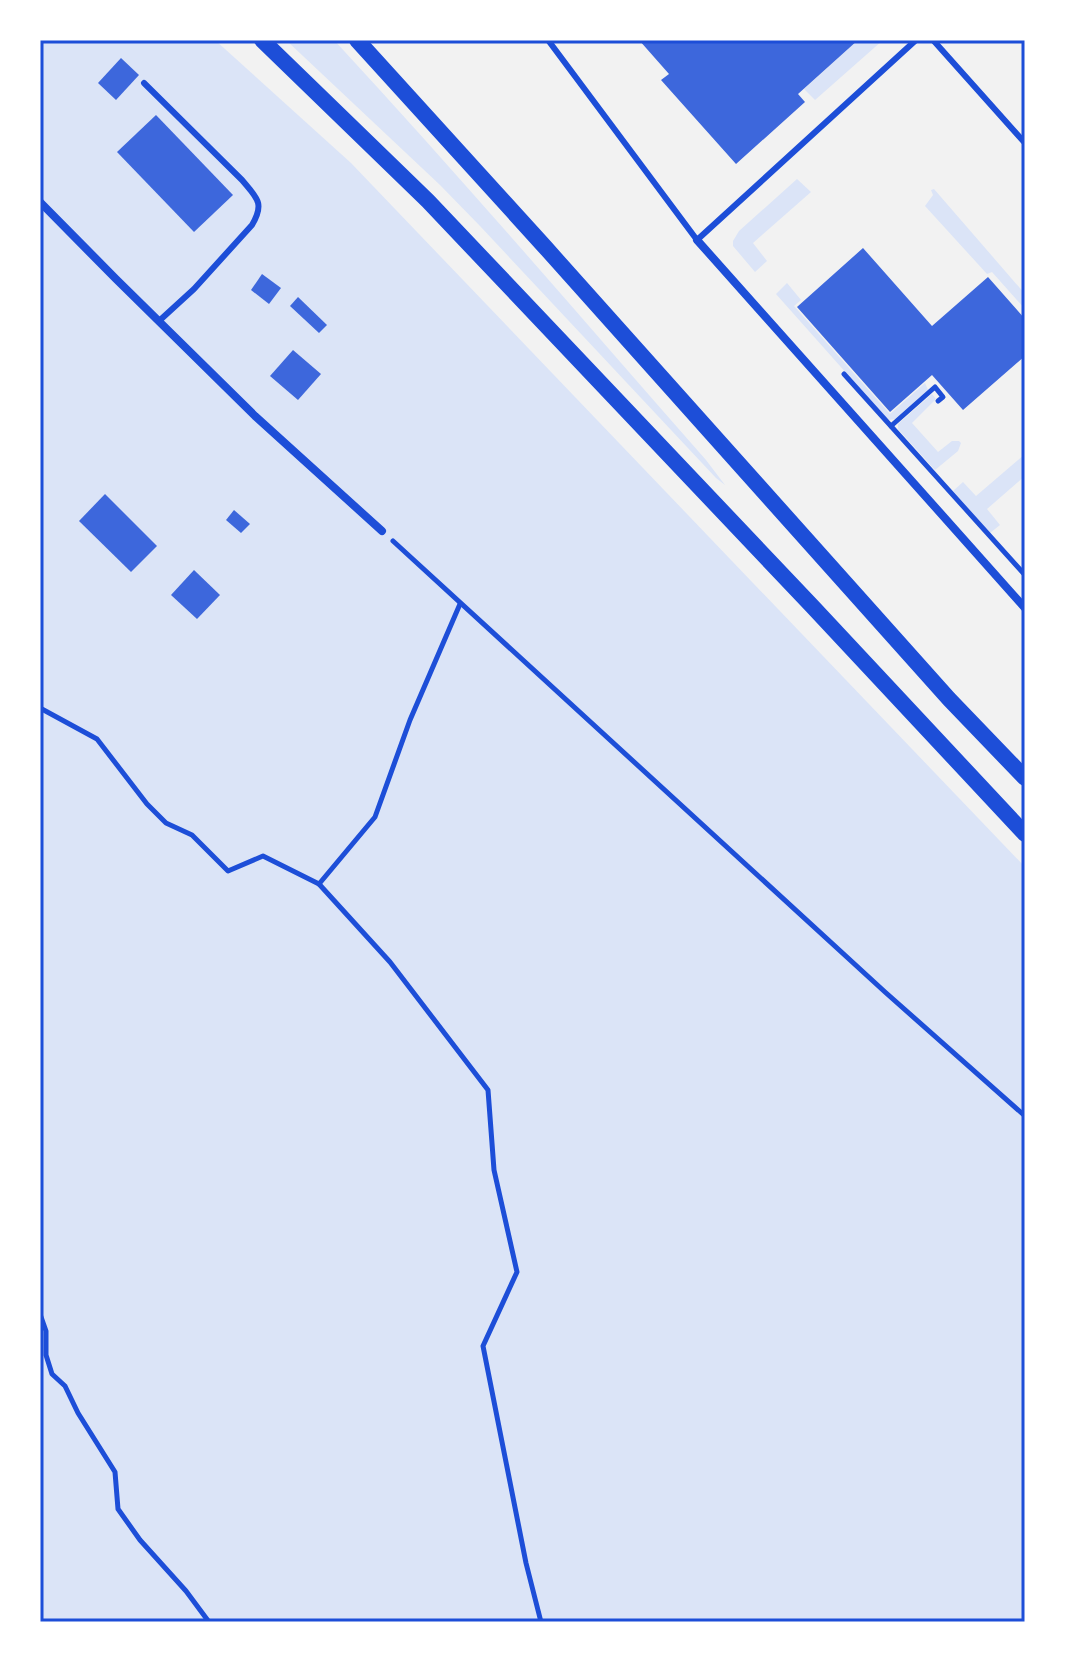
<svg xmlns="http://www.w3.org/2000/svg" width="1065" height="1662" font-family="'Noto Serif',serif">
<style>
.green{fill:#dbe4f7}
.building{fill:#3d67dc}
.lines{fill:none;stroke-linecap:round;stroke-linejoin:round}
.path{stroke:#1d4ed8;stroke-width:5}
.service{stroke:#1d4ed8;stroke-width:6}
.minor{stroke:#1d4ed8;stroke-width:8}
.secondary{stroke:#1d4ed8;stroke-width:16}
.neatline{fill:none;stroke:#1d4ed8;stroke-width:3}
</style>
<rect width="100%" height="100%" fill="#f2f2f2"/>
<g class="green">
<polygon points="40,40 215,40 351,163 1025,867 1025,1622 40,1622"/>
<path d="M286,40H334C461,177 583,320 706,460L725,485L716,478L480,226L440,185Z"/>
<polygon points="858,40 883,40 815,100 804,89"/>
<polygon points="797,179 811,192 753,243 767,261 755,272 733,246 733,241 739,231"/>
<polygon points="934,189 1025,294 1025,309 992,272 987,274 925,206 933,195 931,190"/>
<polygon points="787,283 801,300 794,306 890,414 925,383 928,390 895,419 888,420 776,294"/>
<polygon points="932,394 936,399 912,423 938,452 952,441 959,441 961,443 958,451 935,470 898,429 898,424"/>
<polygon points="1025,454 1025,476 987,509 1000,525 990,533 953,491 963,482 976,496"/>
</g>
<g class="building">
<polygon points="639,40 858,40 798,94 805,102 736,164 661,80 669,74"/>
<polygon points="121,58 139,75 116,100 98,83"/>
<polygon points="156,115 233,195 194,232 117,152"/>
<polygon points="863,248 932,326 988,277 1025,319 1025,356 963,410 932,375 890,412 797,307"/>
<polygon points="262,274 281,288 269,304 251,290"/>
<polygon points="298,297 327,325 319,333 290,306"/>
<polygon points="293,350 321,374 298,400 270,376"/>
<polygon points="105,494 157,546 131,572 79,521"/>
<polygon points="234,510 250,524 241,533 226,520"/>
<polygon points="194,570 220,595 197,619 171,595"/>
</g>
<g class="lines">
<g class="path">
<polyline points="844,374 1025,575"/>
<polyline points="891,426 935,387 943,397 938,401"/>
<polyline points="393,541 885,992 1025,1116"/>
<polyline points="40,708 97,739 147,804 166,823 192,835 228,871 263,856 319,884 390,962 488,1090 494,1170 517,1272 483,1346 526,1563 541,1622"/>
<polyline points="319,884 375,817 410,720 460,604"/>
<polyline points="40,1314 46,1331 46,1355 52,1374 65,1386 78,1413 115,1472 118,1509 140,1540 186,1591 209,1622"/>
</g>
<g class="service">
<polyline points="548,40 697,240 916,40"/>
<polyline points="933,40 1025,143"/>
<path d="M144,83L242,180C257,198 265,203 252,225L194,289L159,321"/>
</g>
<g class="minor">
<polyline points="40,202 116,279 255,416 382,531"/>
<polyline points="697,240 1025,608"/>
</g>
<g class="secondary">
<polyline points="262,40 428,201 812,606 1025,834"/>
<polyline points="357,40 545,247 949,699 1025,778"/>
</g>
</g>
<rect width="1065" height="1662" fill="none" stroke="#ffffff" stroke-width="84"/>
<rect x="42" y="42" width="981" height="1578" class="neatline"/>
</svg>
